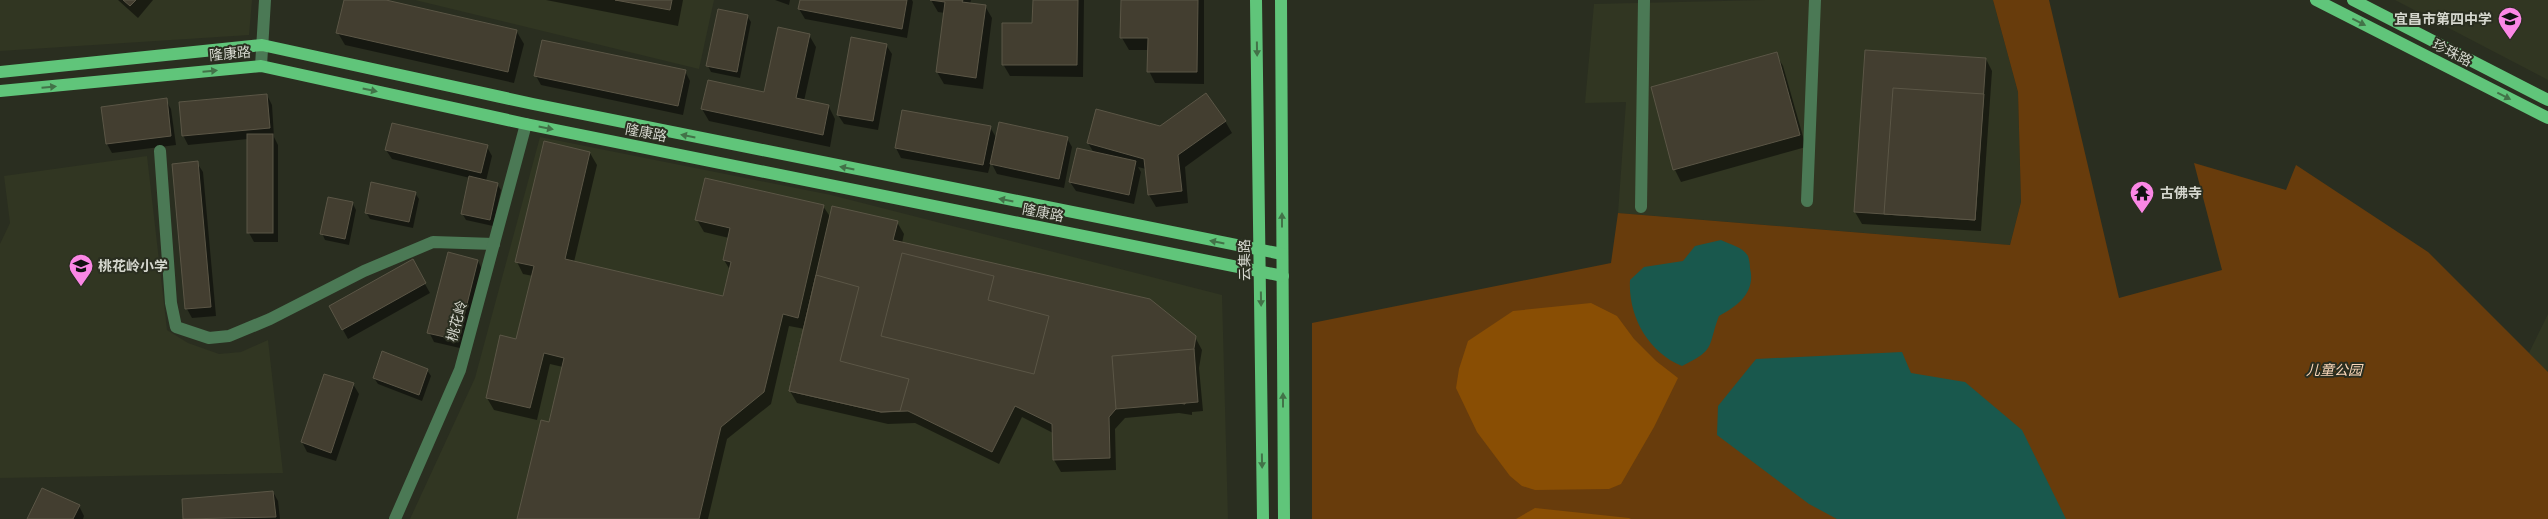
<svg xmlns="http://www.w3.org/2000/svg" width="2548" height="519" font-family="Bitter,'Noto Sans SC',serif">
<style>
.built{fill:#313622}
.green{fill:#683c0c}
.forest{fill:#894e04}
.water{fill:#19584d}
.shadow{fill:#0007}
.building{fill:#433e30;stroke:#5b5646}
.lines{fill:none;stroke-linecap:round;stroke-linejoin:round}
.minor{stroke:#4b7955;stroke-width:12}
.major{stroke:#60c57a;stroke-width:12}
.oneway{fill:#427248}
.labels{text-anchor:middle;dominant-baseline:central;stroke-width:4;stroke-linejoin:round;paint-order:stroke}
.poi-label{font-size:14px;font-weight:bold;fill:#d5d7ce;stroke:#2a2e20;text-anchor:start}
.street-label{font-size:14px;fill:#d5d7ce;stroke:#2a2e20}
.park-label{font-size:14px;font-style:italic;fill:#fbd8ba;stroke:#2a2e20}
</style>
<rect width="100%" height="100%" fill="#2a2e20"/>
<g class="built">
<polygon points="0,0 252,0 249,35 0,51"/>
<polygon points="415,0 714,0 699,69"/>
<polygon points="1765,0 1993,0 2018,92 2021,202 2010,245 1618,213 1626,102 1585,103 1594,4"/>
<polygon points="2395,0 2548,0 2548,80"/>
<polygon points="540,137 831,195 1222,295 1228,519 410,519 475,378"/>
<polygon points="147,156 167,330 188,343 219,354 241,352 268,340 283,473 0,478 0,244 10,223 4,176"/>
<polygon points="2548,314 2548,372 2529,353"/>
</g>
<polygon class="green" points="1993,0 2049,0 2119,298 2222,270 2194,163 2286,190 2296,165 2428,252 2548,372 2548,519 1312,519 1312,323 1611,263 1618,213 2010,245 2021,202 2018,92"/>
<g class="forest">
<polygon points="1591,303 1617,316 1634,339 1656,361 1678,378 1654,427 1621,484 1609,489 1535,490 1522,486 1510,476 1477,432 1456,388 1459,369 1468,341 1513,311"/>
<polygon points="1535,508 1629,518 1631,519 1516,519"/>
</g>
<g class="water">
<path d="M1721,240C1729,244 1743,247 1748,256C1749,259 1750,264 1750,268C1756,292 1738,306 1719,316C1707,347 1717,349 1682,366C1648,352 1628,316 1630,280L1644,267L1683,261L1695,246Z"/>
<polygon points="1902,352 1911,373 1965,382 2022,430 2066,519 1837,519 1809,504 1717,435 1718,406 1756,359"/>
</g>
<g class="shadow">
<polygon points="118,0 153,0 138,18"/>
<polygon points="345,0 380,0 517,32 524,44 514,83 345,45 338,33"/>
<polygon points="546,0 683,0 678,26"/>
<polygon points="775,0 790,0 789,5"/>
<polygon points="801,0 912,0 913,2 907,38 805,19 799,9"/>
<polygon points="931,0 971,0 970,4 985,6 992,18 983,89 944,84 937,72 945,13 938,12"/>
<polygon points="1034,0 1084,0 1083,77 1010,76 1003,64 1034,25"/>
<polygon points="1122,0 1204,0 1204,84 1155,83 1149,71 1149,50 1129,50 1122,38"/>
<polygon points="747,16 751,22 740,78 711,72 708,66"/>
<polygon points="809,35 816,47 804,101 829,107 835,119 830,147 709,121 702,109 765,93"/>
<polygon points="886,45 892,54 878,130 844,124 838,115"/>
<polygon points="1866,51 1986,59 1992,71 1981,231 1862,224 1855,212"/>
<polygon points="1776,54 1783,66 1806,147 1681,182 1675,170 1652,88"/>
<polygon points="685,71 690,81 683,115 541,85 536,76"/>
<polygon points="267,95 272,105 274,137 278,145 278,242 254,242 249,233 248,139 188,145 183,135"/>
<polygon points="166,100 171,109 176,145 112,153 107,144"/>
<polygon points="1225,121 1232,133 1185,167 1188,203 1156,207 1149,195 1146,169 1138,167 1141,172 1134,204 1076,191 1070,182 1094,153 1088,143 1160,127"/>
<polygon points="990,127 997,139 1067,138 1072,147 1064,188 997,174 991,162 988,173 901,158 896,148"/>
<polygon points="487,147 492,156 486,181 497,184 501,190 493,226 466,220 462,213 470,178 392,159 386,150"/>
<polygon points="590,153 597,165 574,262 724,297 730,270 724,260 729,238 704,232 697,220 823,206 831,218 897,222 904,234 902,243 1195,337 1202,350 1199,368 1203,411 1192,412 1192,415 1179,413 1125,418 1115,429 1116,470 1061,472 1054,460 1053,433 1022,417 999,464 915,423 888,424 797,403 790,391 805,329 789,326 771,404 727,439 708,519 519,519 550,423 563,367 550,364 537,420 494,410 487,398 517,341 533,276 523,274 517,262"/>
<polygon points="197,163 203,172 216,316 192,318 187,309"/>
<polygon points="415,193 419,199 413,228 370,219 366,212"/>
<polygon points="353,204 356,210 349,245 325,240 322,233"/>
<polygon points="412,261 430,293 348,339 330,306"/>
<polygon points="478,261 483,271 464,349 434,342 429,332"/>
<polygon points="427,370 431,376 422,401 378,384 374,378"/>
<polygon points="353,384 359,394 336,461 307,452 302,442"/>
<polygon points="273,492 278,501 280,519 184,519 183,500"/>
<polygon points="79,506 84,516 83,519 29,519"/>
</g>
<g class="building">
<polygon points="123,0 136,0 130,6"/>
<polygon points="344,0 386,0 517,30 508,72 336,33"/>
<polygon points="615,0 672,0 670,10"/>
<polygon points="800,0 907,0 902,29 798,9"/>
<polygon points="930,0 963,0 962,2 986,5 976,78 936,72 945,2"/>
<polygon points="1033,0 1078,0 1077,65 1002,65 1002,23 1032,23"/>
<polygon points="1121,0 1198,0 1197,72 1147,72 1148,38 1120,38"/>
<polygon points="718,9 748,15 737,72 706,66"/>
<polygon points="778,27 810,34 796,98 829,105 823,135 701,109 708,80 764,92"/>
<polygon points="851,37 887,44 873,121 837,115"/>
<polygon points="542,40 686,70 678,106 534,76"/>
<polygon points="1865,50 1986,58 1975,220 1854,212"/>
<polygon points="1777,52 1800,135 1673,170 1651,87"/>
<polygon points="1893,88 1984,94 1975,220 1884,214"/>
<polygon points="1206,93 1226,121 1178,155 1182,191 1148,195 1144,159 1087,143 1096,109 1160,126"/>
<polygon points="267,94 270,128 182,136 179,102"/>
<polygon points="167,98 171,136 106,144 101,107"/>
<polygon points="902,110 991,126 983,165 895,148"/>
<polygon points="999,122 1068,137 1059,179 990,164"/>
<polygon points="392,123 488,145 481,173 385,150"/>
<rect x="247" y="134" width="26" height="99"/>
<polygon points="544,141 590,152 565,259 723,296 731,262 723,260 730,228 695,220 705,178 824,205 798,318 783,314 764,392 721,427 699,519 517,519 541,420 549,422 564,358 544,353 530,408 486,398 500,335 516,339 534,266 515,262"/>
<polygon points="1077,148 1136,161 1129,195 1069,182"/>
<polygon points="198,161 211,307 185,309 172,164"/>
<polygon points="469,176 498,183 490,220 461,214"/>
<polygon points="371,182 416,192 409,222 365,213"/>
<polygon points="328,197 353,202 345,239 320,234"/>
<polygon points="832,206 898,221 893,240 1150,299 1196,336 1185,404 1128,395 1109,417 1110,458 1053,460 1052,424 1015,406 992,452 908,411 881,412 789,391"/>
<polygon points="448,252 478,260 458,340 427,333"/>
<polygon points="902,253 994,276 988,300 1049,316 1034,374 881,336"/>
<polygon points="413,259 426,283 342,330 329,306"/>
<polygon points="816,275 859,287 840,361 909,379 900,411 881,412 789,391"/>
<polygon points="1194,349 1198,402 1116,409 1112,356"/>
<polygon points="382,351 428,369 419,395 373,378"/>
<polygon points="324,374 354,383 331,453 301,442"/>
<polygon points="42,488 80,505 73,519 27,519"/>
<polygon points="273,491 276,517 183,519 182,499"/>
</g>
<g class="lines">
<g class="minor">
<polyline points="261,66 265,0"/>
<polyline points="160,151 171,303 176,327 209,338 229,336 270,319 364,271 433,242 494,244"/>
<polyline points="1807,201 1815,0"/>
<polyline points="1641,207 1644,0"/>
<polyline points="395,519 460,370 526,124"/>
</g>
<g class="major">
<polyline points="1256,0 1263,519"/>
<polyline points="1281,0 1284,519"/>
<polyline points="2316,0 2548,118"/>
<polyline points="2353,0 2548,100"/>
<polyline points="0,72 262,45 533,104 1282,254"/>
<polyline points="0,91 261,66 526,124 1283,276"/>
</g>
</g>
<defs><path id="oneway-solid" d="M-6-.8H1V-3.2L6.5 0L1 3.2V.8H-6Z" transform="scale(1.25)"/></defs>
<g class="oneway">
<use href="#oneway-solid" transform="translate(2359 22) rotate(27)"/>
<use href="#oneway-solid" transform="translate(1257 49) rotate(89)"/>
<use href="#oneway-solid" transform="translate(210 71) rotate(-5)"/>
<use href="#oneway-solid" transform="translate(49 87) rotate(-5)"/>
<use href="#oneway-solid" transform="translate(370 90) rotate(12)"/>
<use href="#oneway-solid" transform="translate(2504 96) rotate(27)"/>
<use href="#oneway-solid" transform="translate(546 128) rotate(11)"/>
<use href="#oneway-solid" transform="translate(688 136) rotate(-169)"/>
<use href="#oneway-solid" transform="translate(847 168) rotate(-169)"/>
<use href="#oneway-solid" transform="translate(1006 200) rotate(-169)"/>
<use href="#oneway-solid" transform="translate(1282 220) rotate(-90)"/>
<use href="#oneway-solid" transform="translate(1217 242) rotate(-169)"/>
<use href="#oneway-solid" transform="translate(1261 299) rotate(89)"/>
<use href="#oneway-solid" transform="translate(1283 400) rotate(-90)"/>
<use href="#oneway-solid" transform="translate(1262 461) rotate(89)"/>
</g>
<defs>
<symbol id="school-pin" viewBox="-11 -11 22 30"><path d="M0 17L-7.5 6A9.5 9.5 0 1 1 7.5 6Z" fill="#fb87e5" stroke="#2a2e20"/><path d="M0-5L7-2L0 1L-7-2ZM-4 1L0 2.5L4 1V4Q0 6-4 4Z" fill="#111"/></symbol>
<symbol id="temple-pin" viewBox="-11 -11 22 30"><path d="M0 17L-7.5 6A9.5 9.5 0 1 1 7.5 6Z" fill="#fb87e5" stroke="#2a2e20"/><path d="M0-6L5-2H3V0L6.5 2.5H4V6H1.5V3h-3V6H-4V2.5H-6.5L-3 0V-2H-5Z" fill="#111"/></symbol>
</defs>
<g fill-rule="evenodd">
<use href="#school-pin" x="2496" y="5" width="28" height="38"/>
<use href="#temple-pin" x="2128" y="179" width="28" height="38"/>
<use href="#school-pin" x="67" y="252" width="28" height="38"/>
</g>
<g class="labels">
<g class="poi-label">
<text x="2492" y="19" text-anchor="end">宜昌市第四中学</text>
<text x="2160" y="193">古佛寺</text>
<text x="98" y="266">桃花岭小学</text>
</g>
<g class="street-label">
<text transform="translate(2452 53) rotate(27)">珍珠路</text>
<text transform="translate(230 54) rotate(-5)">隆康路</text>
<text transform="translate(646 133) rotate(11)">隆康路</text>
<text transform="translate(1043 213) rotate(11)">隆康路</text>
<text transform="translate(1245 260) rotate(-91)">云集路</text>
<text transform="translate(457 321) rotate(-75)">桃花岭</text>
</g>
<g class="park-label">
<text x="2334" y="370">儿童公园</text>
</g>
</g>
</svg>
